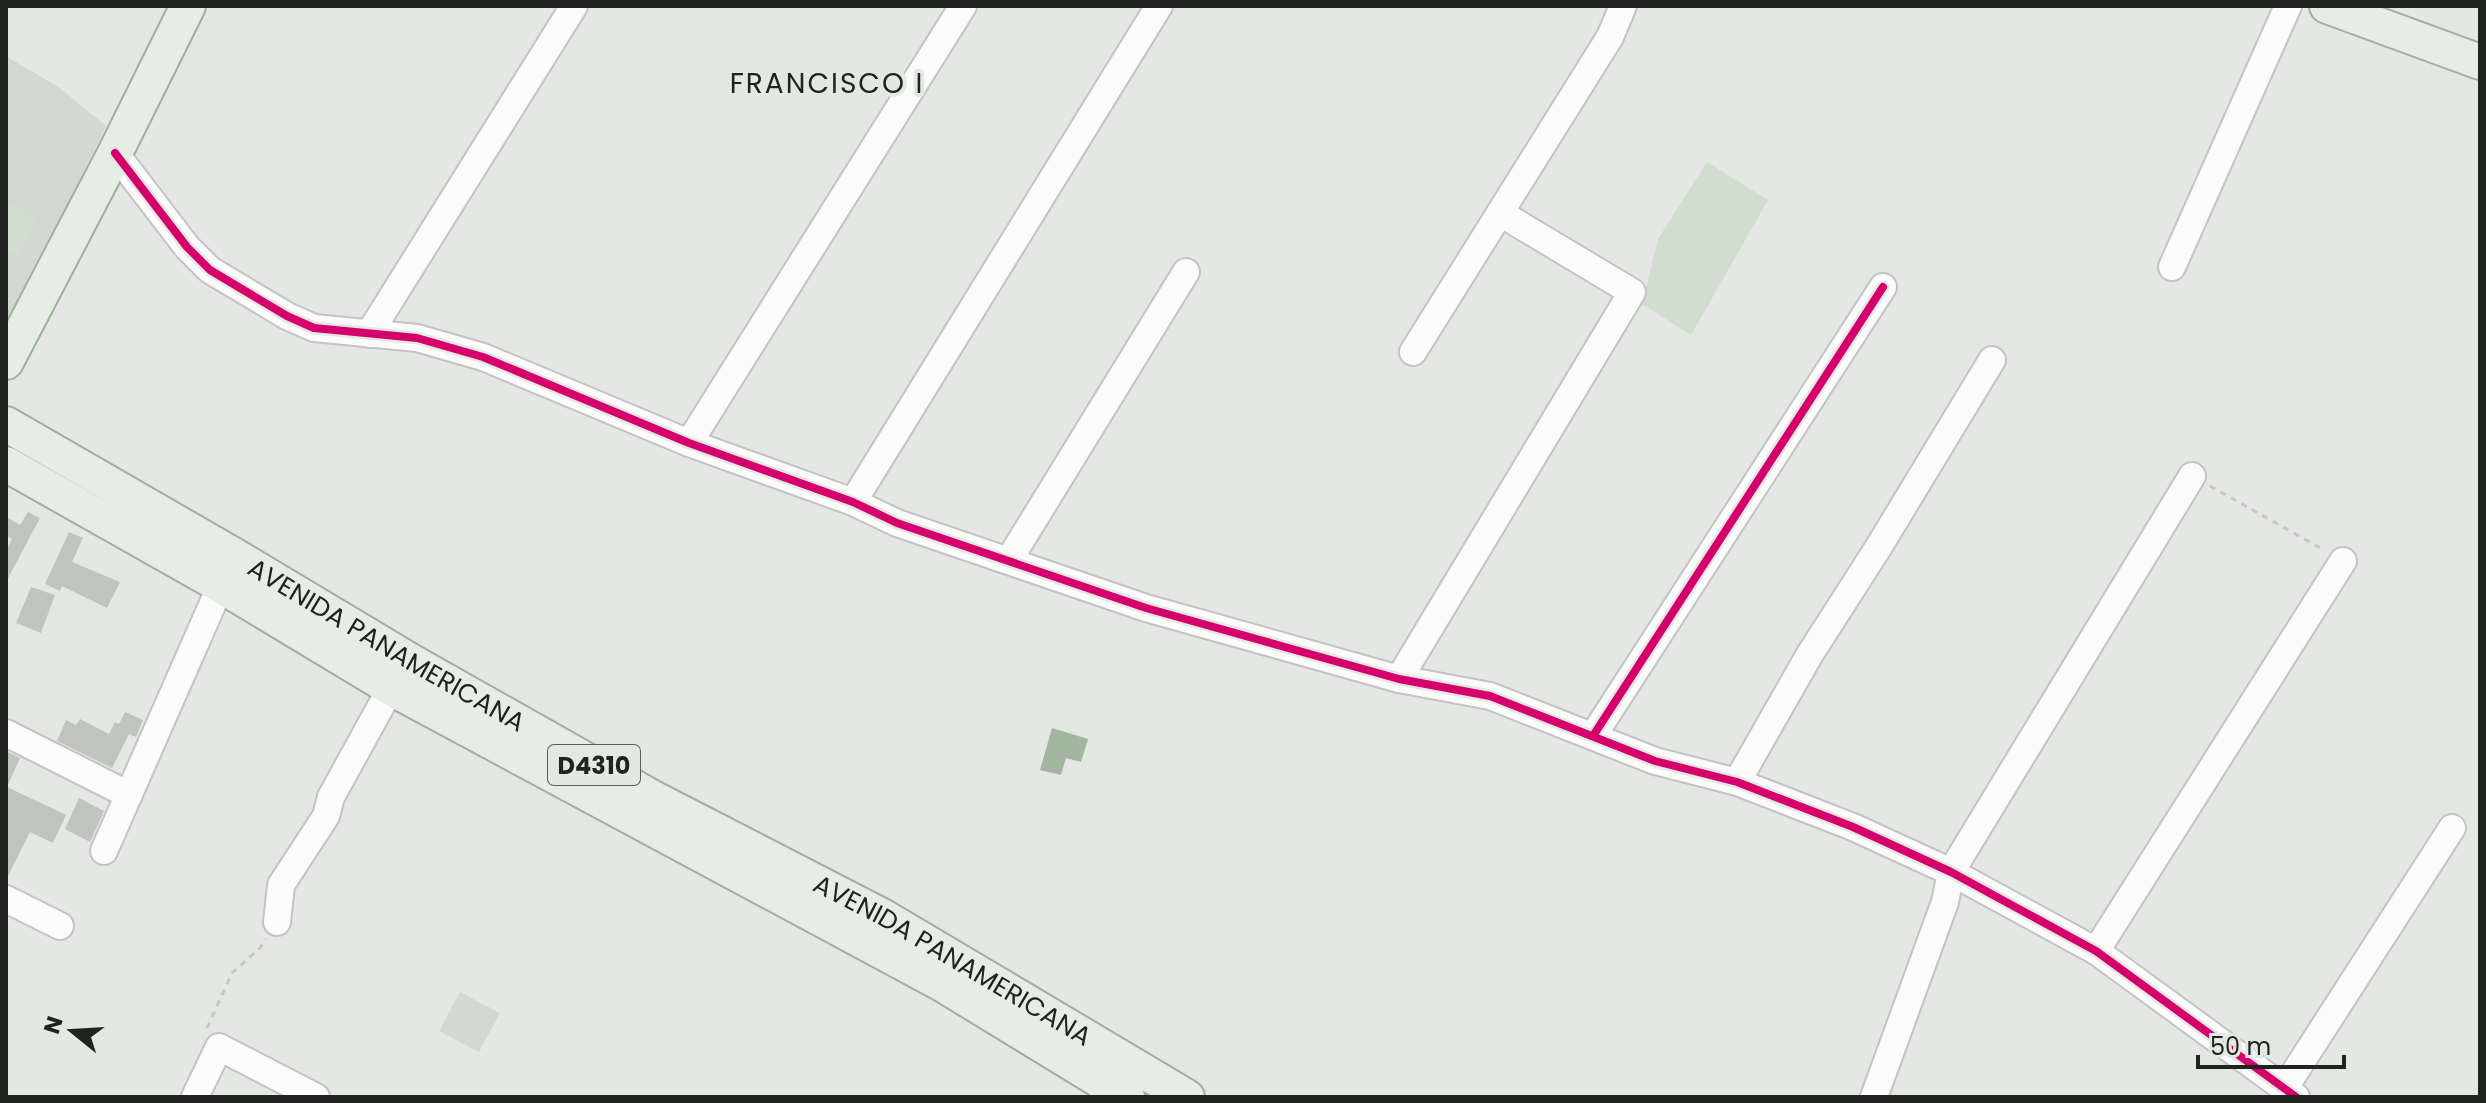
<svg xmlns="http://www.w3.org/2000/svg" width="2486" height="1103" font-family="Poppins,sans-serif">
<style>
.built{fill:#d2d9d1}
.green{fill:#d1ddcf}
.water{fill:#a2b6a0}
.building{fill:#c1c3c0}
.lines{fill:none;stroke-linecap:round;stroke-linejoin:round}
.minor-casing{stroke:#c2c4c1;stroke-width:30}
.major-casing{stroke:#a1afa0;stroke-width:38}
.path{stroke:#c6c7c6;stroke-width:3;stroke-dasharray:6 6;stroke-linecap:butt}
.minor{stroke:#fbfbfb;stroke-width:26}
.major{stroke:#e5ede4;stroke-width:34}
.cycleway-casing{stroke:#e3e8e2;stroke-width:13}
.cycleway{stroke:#d6006c;stroke-width:8}
.labels{text-anchor:middle;dominant-baseline:central;stroke-width:8;stroke-linejoin:round;paint-order:stroke}
.shield{fill:#e3e8e2;stroke:#5b5e5b;stroke-width:2}
.shield-label{font-size:24px;font-weight:bold;fill:#212321}
.street-label{font-size:26px;fill:#212321;stroke:#e3e8e2}
.neighbourhood-label{font-size:28px;letter-spacing:2px;fill:#212321;stroke:#e3e8e2}
</style>
<rect width="100%" height="100%" fill="#e4e7e3"/>
<g class="built">
<polygon points="6,56 60,88 106,126 6,327"/>
<polygon points="460,992 500,1013 479,1052 439,1031"/>
</g>
<g class="green">
<polygon points="1707,162 1768,200 1691,335 1642,304 1658,239"/>
<polygon points="6,202 38,220 18,257 6,250"/>
</g>
<polygon class="water" points="1052,728 1088,739 1081,762 1066,758 1061,775 1040,770"/>
<g class="building">
<polygon points="28,512 40,518 6,582 6,550 12,539 6,535 6,517 20,525"/>
<polygon points="69,532 83,538 72,562 120,582 107,608 62,586 60,591 45,584"/>
<polygon points="31,587 55,595 41,633 16,623"/>
<polygon points="125,712 143,720 136,737 129,734 112,768 57,741 66,720 76,725 80,719 109,734 115,722 119,724"/>
<polygon points="6,751 20,758 7,787 66,815 53,843 30,832 6,880"/>
<polygon points="79,798 104,811 90,842 65,829"/>
</g>
<g class="lines">
<defs>
<g id="minor">
<polyline points="115,153 187,247 210,270 287,316 314,328 417,338 483,357 689,443 853,502 897,523 1146,608 1399,679 1490,696 1655,761 1737,782 1853,827 1951,872 2096,951 2296,1097"/>
<polyline points="2172,267 2288,6"/>
<polyline points="369,334 574,6"/>
<polyline points="1413,352 1610,37 1623,6"/>
<polyline points="689,443 963,6"/>
<polyline points="853,502 1159,6"/>
<polyline points="1009,560 1186,272"/>
<polyline points="1399,679 1632,292 1500,213"/>
<polyline points="6,733 129,795"/>
<polyline points="1593,736 1883,287"/>
<polyline points="1737,782 1810,654 1878,548 1992,360"/>
<polyline points="104,851 228,569"/>
<polyline points="6,899 60,926"/>
<polyline points="277,922 281,885 326,816 331,797 391,688"/>
<polyline points="2096,951 2343,561"/>
<polyline points="2284,1089 2452,828"/>
<polyline points="195,1097 219,1047 316,1097"/>
<polyline points="1874,1097 1945,902 1951,872 2192,476"/>
</g>
<g id="major">
<polyline points="2327,6 2480,62"/>
<polyline points="6,362 115,153 188,6"/>
<path id="s1" d="M6,424L235,556L414,663L653,798L884,917L1187,1097"/>
<polyline points="6,464 220,585 391,688 942,984 1127,1097"/>
</g>
</defs>
<use href="#minor" class="minor-casing"/>
<use href="#major" class="major-casing"/>
<g class="path">
<polyline points="2210,486 2322,549"/>
<polyline points="207,1028 232,973 260,948 266,939"/>
</g>
<use href="#minor" class="minor"/>
<use href="#major" class="major"/>
<defs>
<g id="cycleway">
<polyline points="115,153 187,247 210,270 287,316 314,328 417,338 483,357 689,443 853,502 897,523 1146,608 1399,679 1490,696 1655,761 1737,782 1853,827 1951,872 2096,951 2296,1097"/>
<polyline points="1593,736 1883,287"/>
</g>
</defs>
<use href="#cycleway" class="cycleway-casing"/>
<use href="#cycleway" class="cycleway"/>
</g>
<g class="labels">
<rect class="shield" x="548" y="745" width="92" height="40" rx="6"/>
<g class="shield-label">
<text x="594" y="765">D4310</text>
</g>
<g class="street-label">
<text stroke="none"><textPath href="#s1" startOffset="440">AVENIDA PANAMERICANA</textPath></text>
<text stroke="none"><textPath href="#s1" startOffset="1088">AVENIDA PANAMERICANA</textPath></text>
</g>
<g class="neighbourhood-label">
<text x="827" y="83">FRANCISCO I</text>
</g>
</g>
<rect width="2486" height="1103" fill="none" stroke="#212321" stroke-width="16"/>
<g transform="translate(72 1031) rotate(288)" stroke="#e3e8e2" stroke-width="6" paint-order="stroke">
<path d="M0-6L14 30L0 20L-14 30Z" fill="#212321"/>
<text y="-12" font-size="22" font-weight="bold" text-anchor="middle" fill="#212321">N</text>
</g>
<path d="M2198 1055v12h146v-12" fill="none" stroke="#212321" stroke-width="4"/>
<text x="2210" y="1055" font-size="24" fill="#212321" stroke="#e3e8e2" stroke-width="6" paint-order="stroke">50 m</text>
</svg>
